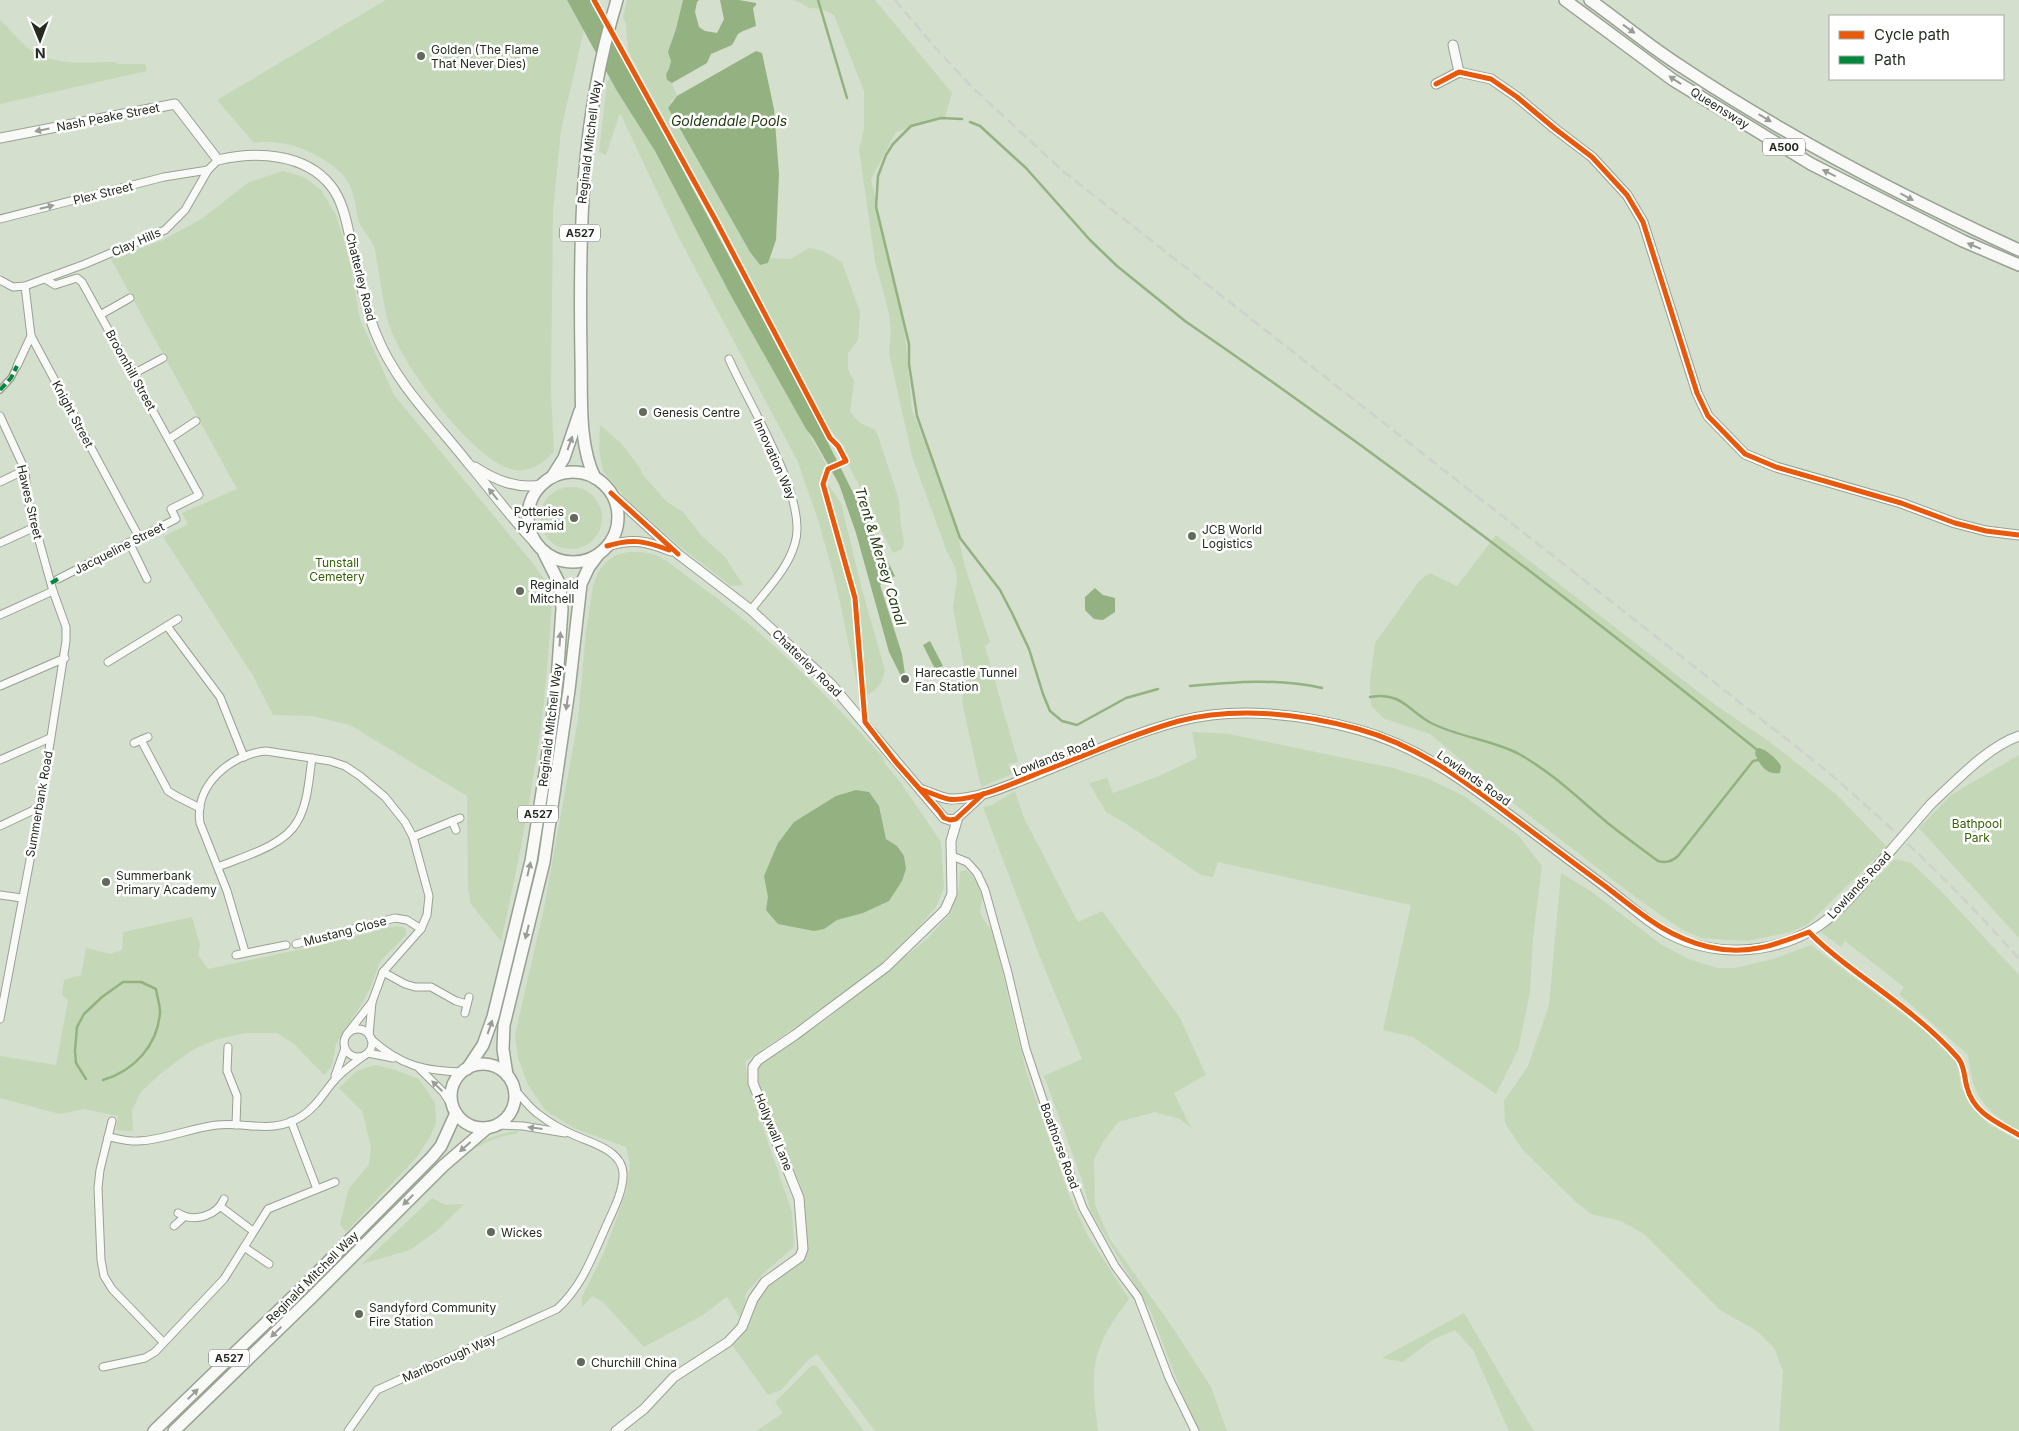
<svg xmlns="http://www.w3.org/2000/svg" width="2019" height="1431" font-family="Inter,sans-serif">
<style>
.green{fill:#c4d8b8}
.water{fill:#94b281}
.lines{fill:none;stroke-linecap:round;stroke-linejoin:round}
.stream{stroke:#94b281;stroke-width:2.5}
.pedestrian-casing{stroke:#98a193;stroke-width:8}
.minor-casing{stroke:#98a193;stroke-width:9}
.tertiary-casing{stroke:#98a193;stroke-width:11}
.primary-casing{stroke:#98a193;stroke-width:14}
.trunk-casing{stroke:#98a193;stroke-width:14}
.pedestrian{stroke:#f9faf8;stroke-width:5}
.minor{stroke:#f9faf8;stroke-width:7}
.tertiary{stroke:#f9faf8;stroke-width:9}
.primary{stroke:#f9faf8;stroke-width:11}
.trunk{stroke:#f9faf8;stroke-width:11}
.rail{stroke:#ced1cc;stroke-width:2.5;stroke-dasharray:10 5;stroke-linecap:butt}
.tertiary-bridge-casing{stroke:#98a193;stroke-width:11;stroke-linecap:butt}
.tertiary-bridge{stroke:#f9faf8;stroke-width:9}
.quiet{stroke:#00873e;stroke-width:4;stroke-dasharray:8 4;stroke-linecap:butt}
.cycleway-casing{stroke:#fff;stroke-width:8}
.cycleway{stroke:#e8590c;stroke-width:5}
.oneway{fill:#999d96}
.poi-dot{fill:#626a5c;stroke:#fff;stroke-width:2}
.labels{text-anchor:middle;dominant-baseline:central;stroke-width:5;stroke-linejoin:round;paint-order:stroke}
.shield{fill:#fff;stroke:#666b62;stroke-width:1}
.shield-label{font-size:11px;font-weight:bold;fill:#242b1f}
.poi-label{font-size:12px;fill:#242b1f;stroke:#fff;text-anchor:start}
.street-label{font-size:12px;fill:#242b1f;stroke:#fff}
.park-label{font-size:12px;fill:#356200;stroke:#fff}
.water-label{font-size:14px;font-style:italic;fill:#233c0f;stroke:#fff}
</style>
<rect width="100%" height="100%" fill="#d4dfcd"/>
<g class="green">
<path d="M386,0H567L584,30L561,130L553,210L551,392L554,452C544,462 530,473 514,470C474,462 405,368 391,330C384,312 381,283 377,263C376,258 376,250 373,245C369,235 361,230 358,219C355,204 354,188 344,176C323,154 285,137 254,143L217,100Z"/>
<polygon points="627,0 683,0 667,80 672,83 677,96 671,101 673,118 750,252 760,265 768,263 770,258 790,259 809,248 823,251 842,262 860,312 858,340 848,353 848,369 854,381 850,412 860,423 875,430 878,436 899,500 901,525 904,542 902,549 893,553 848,464 844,446 828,427 628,51 626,24 623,17"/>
<polygon points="794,0 875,0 952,93 945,117 896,132 871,179 903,313 912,410 955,522 964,563 990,642 985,646 1018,762 1008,764 1012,774 981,787 962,702 966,676 953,608 957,578 955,567 947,552 912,456 889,353 891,332 889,314 875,261 859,149 864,129 864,91 834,15 821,9 810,8"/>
<path d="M0,20C10,29 18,40 28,48C53,67 87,62 116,62L117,64H145L147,71L0,104Z"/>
<path d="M610,78L655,151L730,294L827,466L823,471L827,483L841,503L861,586L885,670C882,686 875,692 860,698L836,584L819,523L798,462L678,236L620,113L606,155L599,152L607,82Z"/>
<path d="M283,171L304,177L321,190L336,215L348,253L360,319L394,395L531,561L546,582L552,603C548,660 544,717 534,773C525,829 514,885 501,941L471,904L468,889L467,796L350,725L312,716L273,715L252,674L163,537L188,524L182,513L237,489L111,259L163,240L203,218L249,182Z"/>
<polygon points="600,425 622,444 640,468 642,474 667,502 683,512 701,535 725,557 743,585 731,586 678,545 627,500 603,471 599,450"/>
<circle cx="571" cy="518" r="31"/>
<polygon points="1496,535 1714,704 1770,742 1837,795 1887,847 1808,924 1791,932 1747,941 1701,938 1681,929 1638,899 1509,800 1430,734 1383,718 1371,705 1370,681 1375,643 1420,580 1430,573 1457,586"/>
<path d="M628,552C638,552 649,552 658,556C672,563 686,576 699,585C768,634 826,695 883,757L885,764L901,783L941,842L944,888L936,907L917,929L867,977L745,1062L749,1087L792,1212L794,1247L764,1273L746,1293L742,1321L727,1297L703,1315L644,1347L603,1302L592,1296L582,1307V1297L605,1250L626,1192L630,1164L626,1147L576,1129L546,1111L528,1085L518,1058L515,1035L544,908L578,720L586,632L593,586L598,572L605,563L616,555Z"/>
<polygon points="1192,732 1229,734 1393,768 1429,779 1464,796 1518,835 1542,866 1533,938 1530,993 1518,1050 1496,1094 1413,1037 1383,1030 1411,905 1218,862 1213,877 1201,875 1125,823 1106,812 1089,783 1107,778 1113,793 1157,777 1197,758"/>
<polygon points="2019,755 2019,938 1919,828 1951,795"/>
<polygon points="1015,791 1024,818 1078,922 1102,911 1180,1018 1206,1075 1174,1093 1191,1128 1180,1119 1155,1112 1118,1122 1103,1142 1094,1159 1095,1205 1109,1238 1173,1328 1211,1387 1227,1431 1199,1431 1187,1406 1150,1310 1091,1212 1082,1180 1044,1076 1082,1059 1040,957 983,807 992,805"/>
<path d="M1895,859L1911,863L1942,892L2019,975V1131C1983,1109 1973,1097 1968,1055L1899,994L1904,987L1845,941L1841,947L1821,932Z"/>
<path d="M966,870L972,875L978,885L982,897L980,912L982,917L993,933L1026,1071L1069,1195L1087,1234L1129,1299C1090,1350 1090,1369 1098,1431H875L817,1354L807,1361L781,1390L768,1395L732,1345C748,1329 748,1316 758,1298C767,1280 789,1271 804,1258V1210L800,1184L787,1158L758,1087L756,1076L760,1064L823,1022L926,940L950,914L959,887L960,871Z"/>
<polygon points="1561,873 1592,892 1662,945 1689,959 1718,968 1735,968 1773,959 1811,945 1933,1037 1957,1061 1961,1088 1987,1123 2019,1141 2019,1431 1779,1431 1783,1371 1774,1348 1757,1331 1720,1310 1644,1234 1621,1221 1591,1214 1576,1202 1522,1149 1505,1123 1504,1101 1528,1066 1549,1005"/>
<polygon points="192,917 200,945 198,955 208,969 325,944 395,926 403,927 406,930 406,935 380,962 371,986 363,1002 336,1044 332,1066 324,1075 293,1043 277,1033 245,1033 218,1039 192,1050 159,1075 141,1092 132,1110 133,1131 116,1130 118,1116 84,1109 60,1114 0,1098 0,1056 56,1065 68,1000 62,995 64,980 81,975 86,948 111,954 122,950 123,932"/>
<polygon points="375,1065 395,1070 419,1079 435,1103 436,1122 431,1135 417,1157 346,1232 340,1224 349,1188 369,1165 371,1147 362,1111 339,1088 357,1071"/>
<path d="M518,1131L516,1134C472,1138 443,1175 414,1204L412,1203C443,1170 471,1136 518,1131Z"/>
<polygon points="432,1198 446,1205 464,1204 438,1230 410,1250 362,1264"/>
<polygon points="1464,1313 1529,1423 1534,1431 1509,1431 1473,1350 1455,1330 1432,1340 1403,1362 1382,1358"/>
<polygon points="816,1365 864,1431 756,1431 783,1413 775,1402 811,1366"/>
</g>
<g class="water">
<polygon points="567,0 590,0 597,10 809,405 895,576 880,585 902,654 905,674 901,676 889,652 856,533 839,484 813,438 806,429 730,294 655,151 617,91"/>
<polygon points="683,0 699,0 697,2 695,12 699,27 705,31 717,33 724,19 720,0 739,0 756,3 756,5 753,8 756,26 743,31 738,34 732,45 711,54 707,63 672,83 667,80 666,74 669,69 671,61 668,52 676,29"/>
<polygon points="756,51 762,53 774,109 779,174 776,240 768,263 760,265 750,252 668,108 677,96"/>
<polygon points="1095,588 1103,595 1115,598 1115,612 1103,620 1094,619 1085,610 1085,597"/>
<polygon points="930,641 943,666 935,669 923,645"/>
<path d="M1759,748C1767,750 1777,759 1781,766L1780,773C1766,775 1760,765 1755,754L1756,749Z"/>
<polygon points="856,790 869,792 879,806 886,839 897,846 904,856 906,869 902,881 889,901 863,913 837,920 824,929 814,931 778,924 766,910 768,897 764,876 778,843 794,822 836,796"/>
</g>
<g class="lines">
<g class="stream">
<polyline points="818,0 847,98"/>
<polyline points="962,119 941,118 911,126 893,144 886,155 878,176 876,207 909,344 909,364 917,416 960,538 1000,590 1012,613 1029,649 1043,694 1050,711 1062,721 1077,725 1126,698 1158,689"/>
<path d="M970,122L980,126L1026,168L1090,240L1117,266L1185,321C1381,456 1571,599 1756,749"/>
<path d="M1190,686C1234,682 1278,678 1322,688"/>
<path d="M1370,697C1402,691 1409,712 1433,724C1460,737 1495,741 1519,754C1553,773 1580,800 1609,824C1625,837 1642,849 1658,861C1666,863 1671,862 1678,856L1753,761L1758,760"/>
<path d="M86,1079L76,1063L75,1051L77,1027L84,1014L102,997L123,982H141L156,989C157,996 160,1005 160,1012C158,1045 134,1071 103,1080"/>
</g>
<defs>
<polyline id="pedestrian" points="0,390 11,378 17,366"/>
<g id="minor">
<polyline points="0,219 164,177 208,170"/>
<polyline points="45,279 55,285 77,278 82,282 199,495 171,509 176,519 58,579"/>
<polyline points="0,280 13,287 25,286 85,264 165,230 185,210 208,170 218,160"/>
<polyline points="25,286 31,336 139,537"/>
<polyline points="100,315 130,298"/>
<path d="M729,359C748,403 809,499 795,543C788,569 767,589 751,610"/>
<polyline points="17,366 31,336"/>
<polyline points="133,374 163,358"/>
<polyline points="0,416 25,470 27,497 53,591 66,627 66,641 40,807 0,1019"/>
<polyline points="169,439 196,421"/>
<polyline points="0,482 25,470"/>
<polyline points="129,542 147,579"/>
<polyline points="0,543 35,527"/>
<polyline points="0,615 53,591"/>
<polyline points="167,626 220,697 244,757"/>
<polyline points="108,662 178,619"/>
<polyline points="0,686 65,658"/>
<polyline points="141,740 168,791 176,796 200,808"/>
<polyline points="134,743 148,737"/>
<polyline points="0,760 50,738"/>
<polyline points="452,821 456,830"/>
<polyline points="0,826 40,807"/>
<polyline points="413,837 460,818"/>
<polyline points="952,856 967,862 977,873 985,890 1008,973 1026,1049 1049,1118 1083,1208 1115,1266 1138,1297 1169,1378 1195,1431"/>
<path d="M218,867C242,857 284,846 297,822C308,804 309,778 312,758"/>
<polyline points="0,895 22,898"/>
<polyline points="296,944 395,918 407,920 421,929"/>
<path d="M245,952L227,891L200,823C194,785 231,754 266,751L330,761L345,766L360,776L385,797L405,822L413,837L429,896L427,915L421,929L383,972L372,1002L347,1034"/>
<polyline points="236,955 286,945"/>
<polyline points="383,972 405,984 415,987 431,987 456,1001 467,1004"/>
<polyline points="465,1013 469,997"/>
<circle cx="358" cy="1043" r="14"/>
<polyline points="369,1035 372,1002"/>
<path d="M371,1039C401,1066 424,1071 463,1072"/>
<polyline points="228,1047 227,1071 237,1096 236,1125"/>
<polyline points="368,1053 393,1058"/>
<polyline points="419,1068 443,1092 453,1107"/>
<polyline points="335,1076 345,1048"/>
<polyline points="112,1121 100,1170 98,1188 101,1260 104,1276 112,1289 163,1342"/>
<polyline points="291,1121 317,1189"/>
<polyline points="497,1125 523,1126 565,1133"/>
<path d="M108,1137C117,1138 128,1142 138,1141C165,1140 190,1128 217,1125C248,1122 273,1135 302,1116C316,1107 323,1094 333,1082C342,1071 354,1063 365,1055"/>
<polyline points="221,1207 253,1231"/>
<path d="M178,1213C194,1223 217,1216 224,1199"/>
<polyline points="174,1226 184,1217"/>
<polyline points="244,1247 269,1264"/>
<polyline points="103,1367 145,1358 155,1352 224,1279 268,1209 335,1182"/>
<path d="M348,1431L377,1390L557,1309C581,1287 591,1260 604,1231C611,1214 624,1192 623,1173C622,1150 591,1143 574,1135C563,1130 551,1124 541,1116C530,1109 523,1098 514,1089"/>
</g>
<g id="tertiary">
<polyline points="1453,45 1459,72"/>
<polyline points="1436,84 1459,72 1491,79 1517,97 1554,128 1592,157 1627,195 1643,222 1697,393 1708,416 1745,454 1776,467 1901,503 1955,523 1986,531 2019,535"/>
<path d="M0,138L175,104L218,160C256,151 305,153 331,186C343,201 347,224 351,242C359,273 364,305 376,334C396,384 435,421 468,463C491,490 511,518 536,544"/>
<path d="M475,467C495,480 516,489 541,485"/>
<polyline points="611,493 678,554 751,610 831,684 944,818 950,820 956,819 983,794"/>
<path d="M607,546C633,538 646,541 671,551"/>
<path d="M920,789C930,792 941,799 951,799C980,799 1009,785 1035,775C1083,756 1130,734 1180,721C1236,706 1303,714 1359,730C1417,746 1463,780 1511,816C1543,840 1575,864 1607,888C1627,903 1648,923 1669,934C1714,957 1769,955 1812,930C1843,912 1869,875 1893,848"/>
<path d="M1930,805C1955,782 1987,747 2019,736"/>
<polyline points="616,1431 644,1409 674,1377 728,1342 742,1327 753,1299 765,1282 800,1257 803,1249 799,1198 753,1083 753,1067 758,1060 795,1035 886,967 945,910 952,894 951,841 958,817"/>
</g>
<g id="primary">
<circle cx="573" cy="517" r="45"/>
<polyline points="552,477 564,458 580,411"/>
<path d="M595,478C578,444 582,395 581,358C579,233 580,121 617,0"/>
<circle cx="483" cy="1096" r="32"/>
<polyline points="467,1069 483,1045 493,1017 531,861 546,767 557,681 562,609 560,585 544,553"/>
<polyline points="507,1075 503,1049 504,1025 544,862 569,690 581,584 589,567 598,555"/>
<polyline points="154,1431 301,1289 432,1157 441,1146 456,1113"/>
<polyline points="174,1431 311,1298 443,1166 487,1128"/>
</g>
<g id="trunk">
<polyline points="1565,0 1673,80 1811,164 1963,241 2019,265"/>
<path d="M1590,0C1621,22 1650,47 1682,67C1789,138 1903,197 2019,250"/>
</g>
</defs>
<use href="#pedestrian" class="pedestrian-casing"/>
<use href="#minor" class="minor-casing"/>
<use href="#tertiary" class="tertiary-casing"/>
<use href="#primary" class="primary-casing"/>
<use href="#trunk" class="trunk-casing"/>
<use href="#pedestrian" class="pedestrian"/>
<use href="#minor" class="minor"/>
<use href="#tertiary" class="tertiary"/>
<use href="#primary" class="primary"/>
<use href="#trunk" class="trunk"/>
<path class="rail" d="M895,0L939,52L974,89L1064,172L1817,763C1889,824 1957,888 2019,959"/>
<defs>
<polyline id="tertiary-bridge" points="1893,848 1930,805"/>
</defs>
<use href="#tertiary-bridge" class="tertiary-bridge-casing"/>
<use href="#tertiary-bridge" class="tertiary-bridge"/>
<g class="quiet">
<polyline points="0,390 11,378 17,366"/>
<polyline points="51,583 58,579"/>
</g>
<defs>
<g id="cycleway">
<polyline points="594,0 716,221 830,438 838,446 846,461 828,469 823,484 855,598 865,722 895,761 939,811 944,818 950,820 956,819 983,794"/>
<polyline points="1436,84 1459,72 1491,79 1517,97 1554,128 1592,157 1627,195 1643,222 1697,393 1708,416 1745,454 1776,467 1901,503 1955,523 1986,531 2019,535"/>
<polyline points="611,493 678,554"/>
<path d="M607,546C632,538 645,541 669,550"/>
<path d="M920,789C929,792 939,797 948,799C971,803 1019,781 1041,772C1087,755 1132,734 1179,721C1236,706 1302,714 1358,729C1417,745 1463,780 1511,816C1542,839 1573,863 1605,886C1639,912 1666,937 1709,947C1746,956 1775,945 1809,932C1823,947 1839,959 1856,972C1891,998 1929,1025 1958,1058C1965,1066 1964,1078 1967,1087C1973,1113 1998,1123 2019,1135"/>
</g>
</defs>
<use href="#cycleway" class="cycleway-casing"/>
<use href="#cycleway" class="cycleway"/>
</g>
<defs><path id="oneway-solid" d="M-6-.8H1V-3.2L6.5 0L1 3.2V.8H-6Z" transform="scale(1.25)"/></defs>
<g class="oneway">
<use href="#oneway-solid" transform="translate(1629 29) rotate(36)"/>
<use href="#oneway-solid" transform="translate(1675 80) rotate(-146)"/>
<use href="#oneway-solid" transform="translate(1765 118) rotate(31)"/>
<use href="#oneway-solid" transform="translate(42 130) rotate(169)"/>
<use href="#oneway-solid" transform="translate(1829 173) rotate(-153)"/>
<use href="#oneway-solid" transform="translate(1907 197) rotate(28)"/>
<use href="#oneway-solid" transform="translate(47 207) rotate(-14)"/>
<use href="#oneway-solid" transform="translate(1974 246) rotate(-157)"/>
<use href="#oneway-solid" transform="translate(570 443) rotate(-70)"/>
<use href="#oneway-solid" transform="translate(493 494) rotate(-129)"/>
<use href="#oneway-solid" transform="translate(560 639) rotate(-86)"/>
<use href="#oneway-solid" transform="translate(567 703) rotate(98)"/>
<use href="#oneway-solid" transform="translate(529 869) rotate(-77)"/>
<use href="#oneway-solid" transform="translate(527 932) rotate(104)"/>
<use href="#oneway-solid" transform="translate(490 1027) rotate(-71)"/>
<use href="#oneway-solid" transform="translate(437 1086) rotate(-136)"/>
<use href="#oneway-solid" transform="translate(535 1128) rotate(-173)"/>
<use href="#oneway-solid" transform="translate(465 1147) rotate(139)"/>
<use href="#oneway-solid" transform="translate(408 1200) rotate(135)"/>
<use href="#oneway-solid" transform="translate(276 1332) rotate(136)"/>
<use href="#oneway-solid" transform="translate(193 1394) rotate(-44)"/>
</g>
<g class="poi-dot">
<circle cx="421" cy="56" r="5"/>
<circle cx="643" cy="412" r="5"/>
<circle cx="574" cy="518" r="5"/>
<circle cx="1192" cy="536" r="5"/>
<circle cx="520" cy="591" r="5"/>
<circle cx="905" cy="679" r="5"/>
<circle cx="106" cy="882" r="5"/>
<circle cx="491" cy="1232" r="5"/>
<circle cx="359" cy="1314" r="5"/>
<circle cx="581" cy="1362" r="5"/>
</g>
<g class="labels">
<g class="shield">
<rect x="1763" y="138.5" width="42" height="17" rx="4"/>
<rect x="560" y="224.5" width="40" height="17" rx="4"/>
<rect x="518" y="805.5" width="40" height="17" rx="4"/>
<rect x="209" y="1349.5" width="40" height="17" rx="4"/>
</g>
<g class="shield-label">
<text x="1784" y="147">A500</text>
<text x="580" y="233">A527</text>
<text x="538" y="814">A527</text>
<text x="229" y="1358">A527</text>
</g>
<g class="poi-label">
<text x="431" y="49">Golden (The Flame<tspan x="431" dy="14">That Never Dies)</tspan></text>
<text x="653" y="412">Genesis Centre</text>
<text x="564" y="511" text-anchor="end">Potteries<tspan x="564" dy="14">Pyramid</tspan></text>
<text x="1202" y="529">JCB World<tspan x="1202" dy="14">Logistics</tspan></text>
<text x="530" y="584">Reginald<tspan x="530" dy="14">Mitchell</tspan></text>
<text x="915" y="672">Harecastle Tunnel<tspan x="915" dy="14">Fan Station</tspan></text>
<text x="116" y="875">Summerbank<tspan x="116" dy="14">Primary Academy</tspan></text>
<text x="501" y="1232">Wickes</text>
<text x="369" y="1307">Sandyford Community<tspan x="369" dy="14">Fire Station</tspan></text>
<text x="591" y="1362">Churchill China</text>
</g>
<g class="street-label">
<text transform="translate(1720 108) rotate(32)">Queensway</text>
<text transform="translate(108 117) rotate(-11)">Nash Peake Street</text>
<text transform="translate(589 142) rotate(-83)">Reginald Mitchell Way</text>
<text transform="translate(103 193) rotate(-14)">Plex Street</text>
<text transform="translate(136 242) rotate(-24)">Clay Hills</text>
<text transform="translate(361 277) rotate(76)">Chatterley Road</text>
<text transform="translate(131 370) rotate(61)">Broomhill Street</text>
<text transform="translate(73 414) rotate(62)">Knight Street</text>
<text transform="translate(775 459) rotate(66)">Innovation Way</text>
<text transform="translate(30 502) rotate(77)">Hawes Street</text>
<text transform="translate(119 548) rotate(-27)">Jacqueline Street</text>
<text transform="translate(807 663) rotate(44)">Chatterley Road</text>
<text transform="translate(550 725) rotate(-83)">Reginald Mitchell Way</text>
<text transform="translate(1054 757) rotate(-21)">Lowlands Road</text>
<text transform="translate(1474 778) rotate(35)">Lowlands Road</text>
<text transform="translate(39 804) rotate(-80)">Summerbank Road</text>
<text transform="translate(1859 885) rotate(-47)">Lowlands Road</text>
<text transform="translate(345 931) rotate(-15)">Mustang Close</text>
<text transform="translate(774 1132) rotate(68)">Hollywall Lane</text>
<text transform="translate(1060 1146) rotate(70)">Boathorse Road</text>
<text transform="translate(312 1277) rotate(-45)">Reginald Mitchell Way</text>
<text transform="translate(449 1358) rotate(-24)">Marlborough Way</text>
</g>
<g class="park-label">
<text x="337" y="562">Tunstall<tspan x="337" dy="14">Cemetery</tspan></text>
<text x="1977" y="823">Bathpool<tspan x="1977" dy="14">Park</tspan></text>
</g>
<g class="water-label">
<text x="729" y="120">Goldendale Pools</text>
<text transform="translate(881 556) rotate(73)">Trent &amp; Mersey Canal</text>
</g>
</g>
<rect x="1829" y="15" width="175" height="65" fill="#ffffff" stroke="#a7aaa5"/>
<rect x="1839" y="31" width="25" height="8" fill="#e8590c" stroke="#a7aaa5"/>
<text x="1874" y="40" font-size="15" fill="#242b1f">Cycle path</text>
<rect x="1839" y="56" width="25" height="8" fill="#00873e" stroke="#a7aaa5"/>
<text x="1874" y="65" font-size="15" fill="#242b1f">Path</text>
<g transform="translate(40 40) rotate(179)" stroke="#ffffff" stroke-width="4" paint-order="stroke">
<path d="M0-4L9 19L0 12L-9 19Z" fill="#242b1f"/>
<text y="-8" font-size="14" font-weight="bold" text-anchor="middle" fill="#242b1f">N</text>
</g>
</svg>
